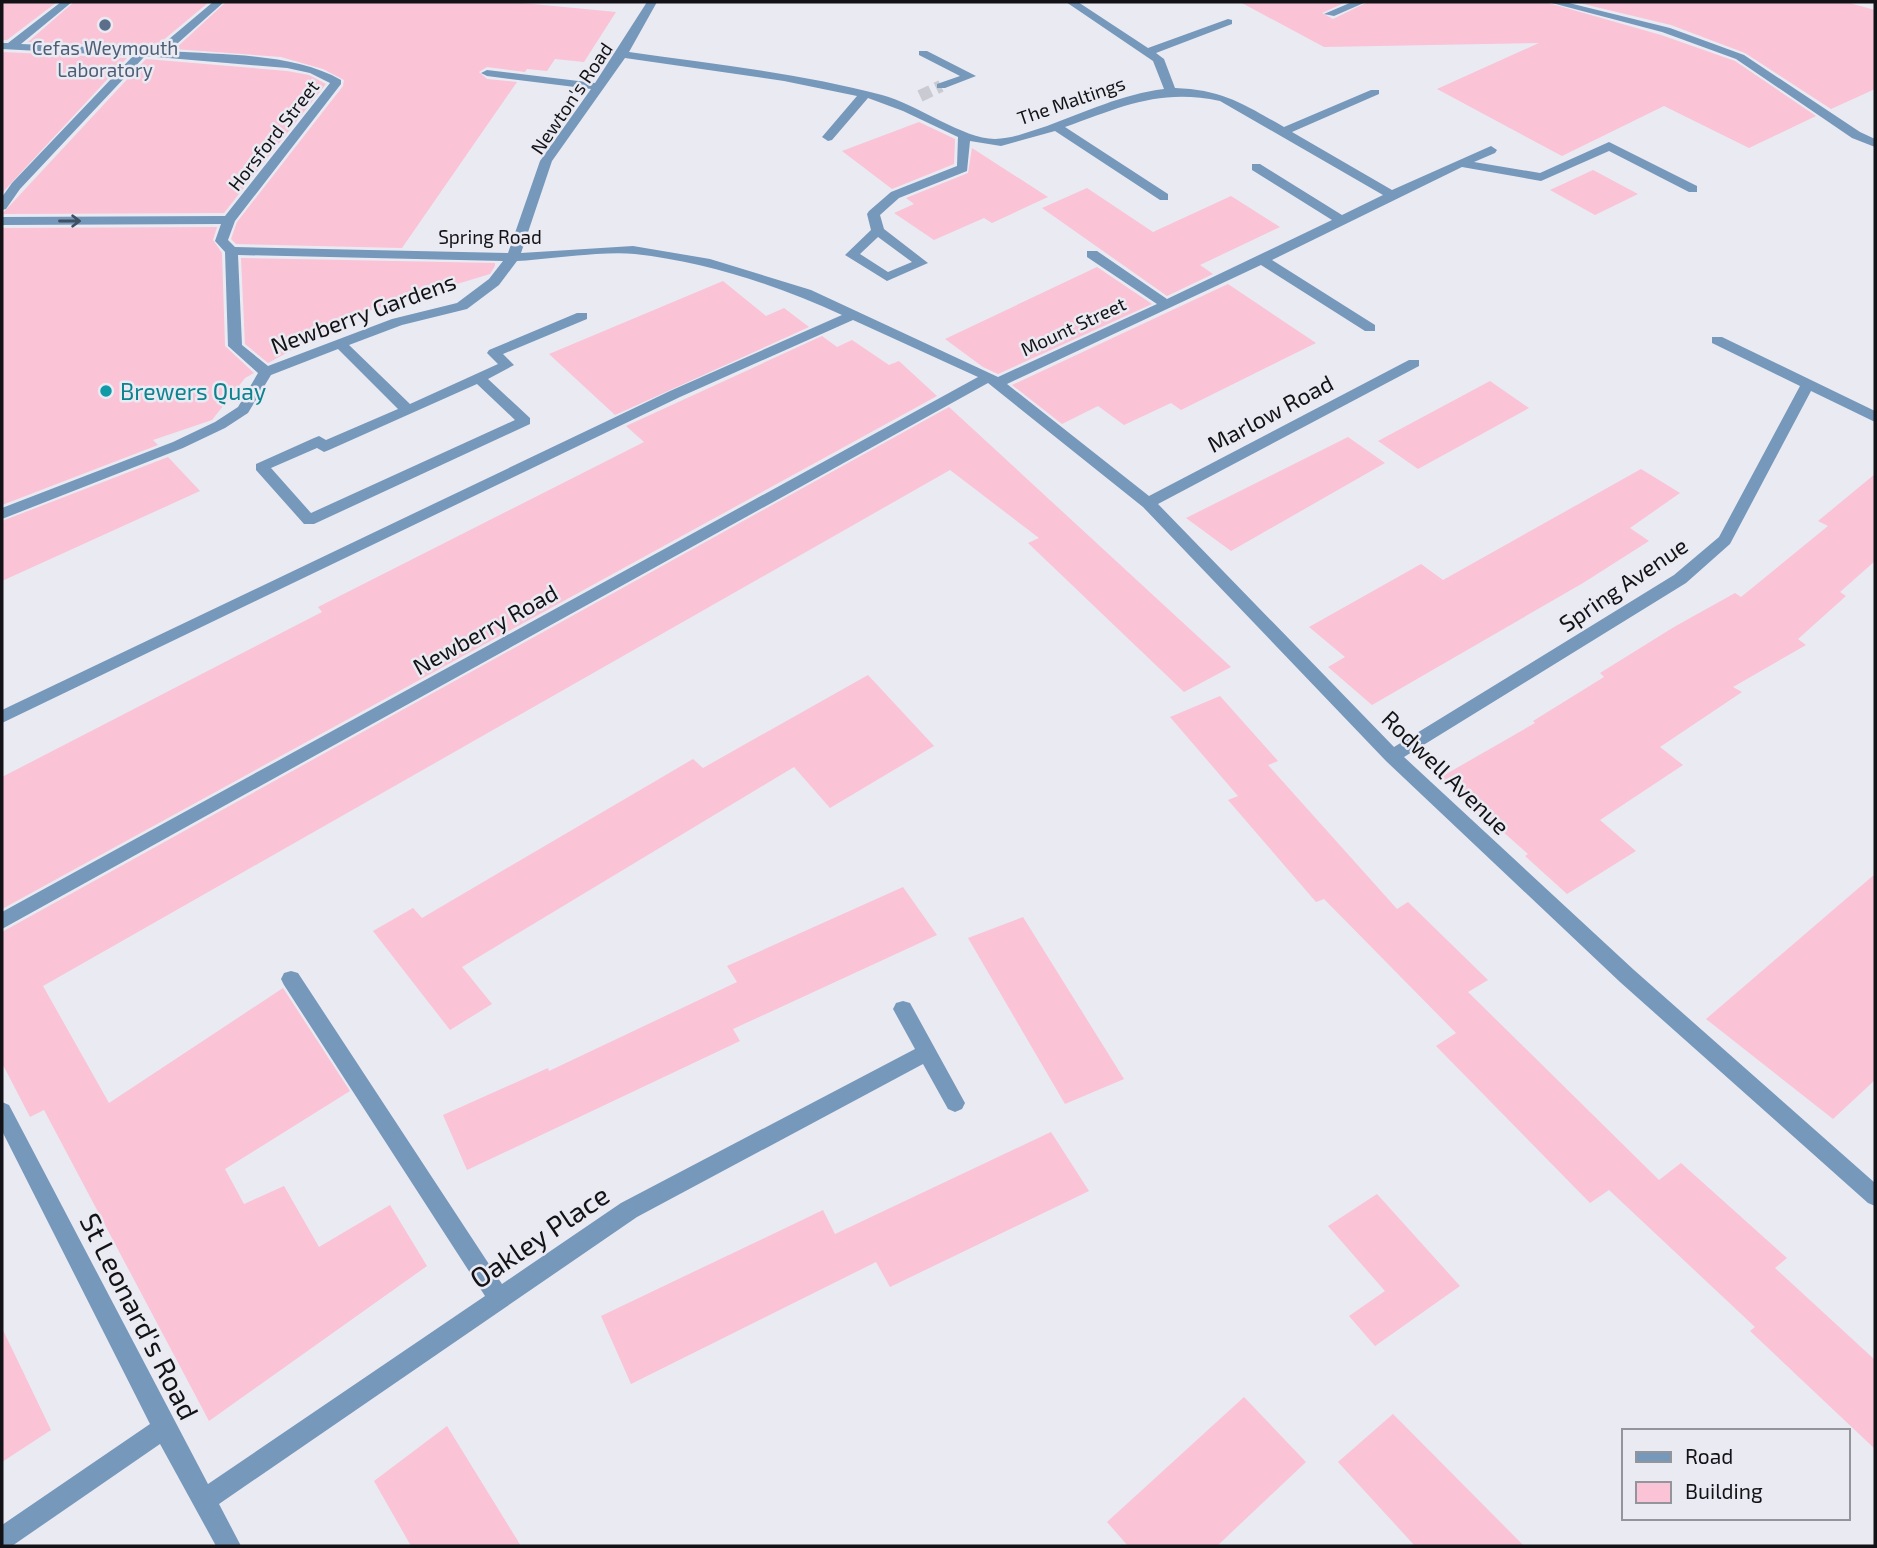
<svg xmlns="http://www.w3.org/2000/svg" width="1877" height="1548" font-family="'Exo 2',sans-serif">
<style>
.building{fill:#fac3d6}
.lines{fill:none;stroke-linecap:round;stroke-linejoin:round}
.minor-tunnel{stroke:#cacad2;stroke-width:12;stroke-dasharray:12 6;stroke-linecap:butt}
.minor{fill:#7698bb;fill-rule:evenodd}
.oneway{stroke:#404f61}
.service-dot{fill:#5c6f8a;stroke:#eaeaf3;stroke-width:2.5}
.culture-dot{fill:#0f9aa8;stroke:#eaeaf3;stroke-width:2.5}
.labels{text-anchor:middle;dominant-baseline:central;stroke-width:5;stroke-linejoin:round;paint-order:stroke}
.far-service-label{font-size:19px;fill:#4e5e75;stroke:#eaeaf3}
.far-street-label{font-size:19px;fill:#131317;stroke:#eaeaf3}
.street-label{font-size:23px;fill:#131317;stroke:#eaeaf3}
.culture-label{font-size:23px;fill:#0d838f;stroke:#eaeaf3;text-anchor:start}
.near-street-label{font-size:28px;fill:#131317;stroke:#eaeaf3}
</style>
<rect width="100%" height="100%" fill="#eaeaf3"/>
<g class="building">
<polygon points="2,2 57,2 7,40 2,40"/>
<polygon points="74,2 209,2 155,47 28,42"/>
<polygon points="226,2 512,2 616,12 584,62 555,59 547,71 527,69 525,72 487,67 479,72 487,79 517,82 402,248 236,244 231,239 237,222 343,86 344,80 323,69 281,57 175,49"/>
<polygon points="1240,2 1346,2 1322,13 1333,19 1368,2 1545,2 1661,35 1735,61 1816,116 1749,148 1664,106 1562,156 1437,89 1539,43 1324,47"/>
<polygon points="1575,2 1846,2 1875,10 1875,89 1831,109 1745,53 1671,25"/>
<polygon points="2,52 127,58 2,193"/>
<polygon points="146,59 287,71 309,75 326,84 224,213 2,214"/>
<polygon points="919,122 955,139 954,164 892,189 842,151"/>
<polygon points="972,148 1048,197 992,223 984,218 934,240 894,213 914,204 906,198 968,173"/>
<polygon points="1593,170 1638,194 1595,215 1550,190"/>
<polygon points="1087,188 1153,232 1231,196 1280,227 1200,265 1213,274 1167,296 1042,208"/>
<polygon points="217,227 213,240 222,253 225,346 254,373 245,378 212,420 153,440 158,445 2,505 2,228"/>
<polygon points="241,258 495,263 495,266 490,274 358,314 268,363 245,344"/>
<polygon points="1097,267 1152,304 998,374 983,367 945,339"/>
<polygon points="723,281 766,316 784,308 809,327 615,415 549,354"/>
<polygon points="1228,284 1316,343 1181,410 1171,403 1124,425 1098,406 1062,424 1012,385"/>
<polygon points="822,336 837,347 852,340 889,365 899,361 937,396 2,909 2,777 322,612 318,607 644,442 626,426"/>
<polygon points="1490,381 1529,408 1418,469 1378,441"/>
<polygon points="949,407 1231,667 1184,692 1028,543 1039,538 950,470 43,986 109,1103 283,988 350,1091 225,1169 244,1204 284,1186 319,1247 390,1205 427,1266 209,1421 44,1110 30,1117 2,1063 2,932"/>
<polygon points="1348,437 1385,463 1231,551 1186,518"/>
<polygon points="168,457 200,491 2,581 2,521"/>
<polygon points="1641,469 1680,493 1630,528 1649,541 1583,583 1372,705 1328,667 1345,657 1309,627 1421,564 1443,580"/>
<polygon points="1875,474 1875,561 1840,592 1846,596 1798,639 1806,645 1733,687 1742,692 1660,747 1683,765 1600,820 1636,851 1567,894 1525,856 1528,854 1441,777 1535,723 1533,721 1604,677 1600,673 1674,627 1735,593 1741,597 1828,526 1818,521"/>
<polygon points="868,675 934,746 830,808 794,767 462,967 492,1004 450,1030 373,931 413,908 422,918 693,759 703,768"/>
<polygon points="1220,696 1278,761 1268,765 1397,909 1408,902 1488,980 1468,992 1659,1180 1681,1163 1787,1258 1775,1268 1875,1360 1875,1449 1750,1331 1755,1327 1609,1190 1590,1203 1436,1046 1456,1033 1324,899 1316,902 1228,800 1238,796 1170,717"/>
<polygon points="1875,874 1875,1080 1833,1119 1706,1019"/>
<polygon points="903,887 937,935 733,1029 740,1041 467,1170 443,1115 548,1068 549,1071 737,982 727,966"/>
<polygon points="1023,917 1124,1079 1065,1104 968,938"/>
<polygon points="1051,1132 1089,1191 890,1287 876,1262 631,1384 601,1316 823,1210 835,1234"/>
<polygon points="1377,1194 1460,1286 1375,1346 1349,1316 1385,1291 1328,1226"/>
<polygon points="2,1328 51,1430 2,1462"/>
<polygon points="1244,1397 1306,1462 1217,1546 1128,1546 1107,1522"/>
<polygon points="1393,1414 1524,1546 1415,1546 1338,1462"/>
<polygon points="447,1426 521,1546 411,1546 374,1481"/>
</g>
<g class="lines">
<polyline class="minor-tunnel" points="920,96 941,86"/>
<g class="minor">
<path d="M61,2H72L21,44L156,50L213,2H224L169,51C222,55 295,53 341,80V84L235,221L228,240L235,247L508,253L540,161L591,89L487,76L481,73L487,70L595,83L647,2H657L629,52C714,64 799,73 882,95C917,104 963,139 995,139C1013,139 1030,131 1047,126C1085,112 1123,94 1164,89L1153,61L1066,2H1078L1148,48L1228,19L1232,20V24L1156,53L1164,59L1175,88C1224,90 1243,104 1284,127L1371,90H1379V94L1292,132L1392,190L1491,146L1497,150L1495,153L1474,162L1540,173L1609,142L1697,186V192H1689L1609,151L1541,181L1462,167L1272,260L1375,325V331H1365L1261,265L1007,384L1149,496L1409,360H1419V366L1158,504L1394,747L1674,575L1719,537L1800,386L1712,343V337H1722L1875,411V422L1811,391L1730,544L1686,583L1404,757L1634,970L1875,1183V1206L1868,1203L1620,982L1386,761L1143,507L988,383L2,929V912L978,377L853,320L680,397L2,723V710L670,391L842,315C777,285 706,262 635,254C601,251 553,259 517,261L499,285L467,309L402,325L349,345L410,404L498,364L487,353L489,350L577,313H587V319L503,354L514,365L488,379L530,418V424L314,524H304L256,470V464L314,438L319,436L326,440L398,409L338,349L271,375L248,413L225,428L183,448L2,519V508L173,442L215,422L238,407L258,373L228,346L225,252L215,241L221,224L2,225V217L225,216L330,83L310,73L287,68L145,56L20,189L6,209L2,210V197L12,183L133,56L2,49V43H8ZM625,58L784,81L857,96L822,137L828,141L832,140L868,98L903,111L958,137L957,166L891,192L869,211L867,214L871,230L845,255L887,281L928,263L884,229L880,215L899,198L967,171L970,141L1001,146L1055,131L1160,200H1168V194L1065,127C1121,107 1160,88 1220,101L1383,195L1342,215L1260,164H1252V170L1332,220L1167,299L1097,251H1087V257L1157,304L998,377L811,290L710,259L633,246L521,253L552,161ZM878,237L912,262L888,272L860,254ZM238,255L503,261L489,279L457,303L392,319L268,366L242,345ZM477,384L515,420L311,513L271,468L317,448L324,452L329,450Z"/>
<polygon points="1352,2 1366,2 1334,16 1324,14"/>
<polygon points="1548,2 1565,2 1670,28 1744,55 1860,132 1875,139 1875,147 1852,138 1736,59 1662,32"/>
<polygon points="919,51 927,51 976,76 945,88 937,88 937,84 960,76 919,55"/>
<polygon points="291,971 298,973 502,1284 621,1203 915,1049 893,1009 896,1003 903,1001 910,1003 965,1103 962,1109 955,1112 948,1109 923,1064 637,1217 219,1504 241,1546 216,1546 160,1444 12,1546 2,1546 2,1525 150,1424 2,1131 2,1102 9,1105 208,1484 485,1296 284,985 281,979 284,973"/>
</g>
</g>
<defs><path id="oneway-shaft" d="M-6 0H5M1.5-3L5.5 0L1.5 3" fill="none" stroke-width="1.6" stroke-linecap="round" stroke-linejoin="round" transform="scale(1.75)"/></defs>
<use class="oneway" href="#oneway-shaft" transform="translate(70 221)"/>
<circle class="service-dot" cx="105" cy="25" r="7"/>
<circle class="culture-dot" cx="106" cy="391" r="7"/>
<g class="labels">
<g class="far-service-label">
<text x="105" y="47">Cefas Weymouth<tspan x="105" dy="22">Laboratory</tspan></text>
</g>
<g class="far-street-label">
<text transform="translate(571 98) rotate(-56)">Newton's Road</text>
<text transform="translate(1071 100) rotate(-19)">The Maltings</text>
<text transform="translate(273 135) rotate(-52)">Horsford Street</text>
<text x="490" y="236">Spring Road</text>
<text transform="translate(1073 326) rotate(-25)">Mount Street</text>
</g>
<g class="street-label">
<text transform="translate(363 313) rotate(-20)">Newberry Gardens</text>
<text transform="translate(1270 413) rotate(-28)">Marlow Road</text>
<text transform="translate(1623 584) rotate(-34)">Spring Avenue</text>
<text transform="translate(485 629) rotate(-29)">Newberry Road</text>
<text transform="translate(1446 772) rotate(44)">Rodwell Avenue</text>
</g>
<g class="culture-label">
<text x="120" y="391">Brewers Quay</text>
</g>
<g class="near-street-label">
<text transform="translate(539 1236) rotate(-34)">Oakley Place</text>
<text transform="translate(140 1316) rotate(63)">St Leonard's Road</text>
</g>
</g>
<rect width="1877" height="1548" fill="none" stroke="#131317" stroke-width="7"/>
<rect x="1622" y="1429" width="228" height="91" fill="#eaeaf3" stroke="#94949b" stroke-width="2"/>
<rect x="1636" y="1452" width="35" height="10" fill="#7698bb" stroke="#94949b" stroke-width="2"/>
<text x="1685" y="1464" font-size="21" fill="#131317">Road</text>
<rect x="1636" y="1482" width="35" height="21" fill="#fac3d6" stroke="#94949b" stroke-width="2"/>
<text x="1685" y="1499" font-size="21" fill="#131317">Building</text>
</svg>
